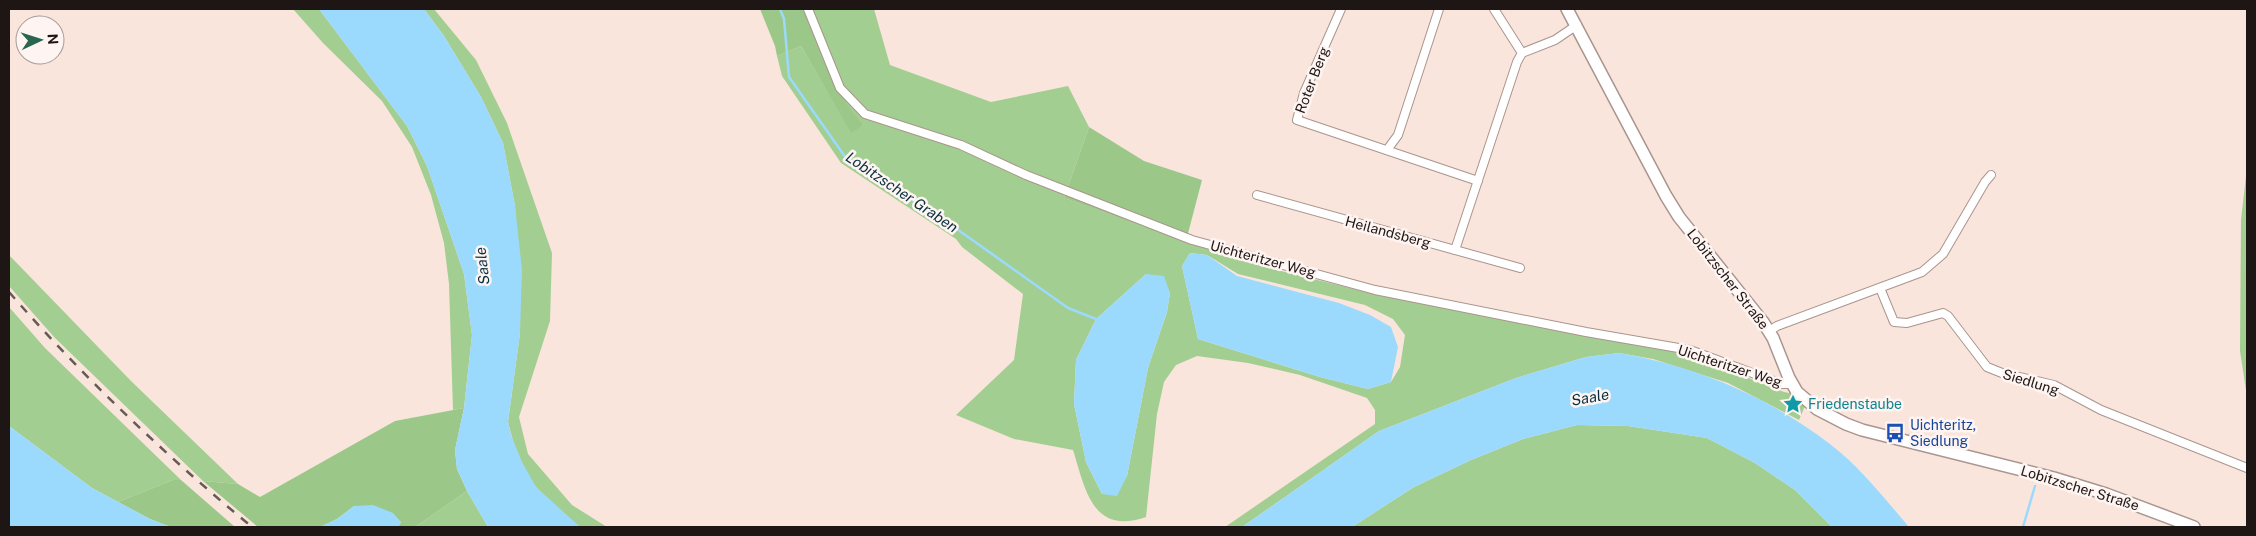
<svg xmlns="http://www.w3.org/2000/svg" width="2256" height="536" font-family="'Public Sans',sans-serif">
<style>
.green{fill:#a3ce91;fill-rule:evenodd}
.forest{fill:#9bc888}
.water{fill:#9bdafc}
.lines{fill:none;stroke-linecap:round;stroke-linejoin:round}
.stream{stroke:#9bdafc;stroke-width:2.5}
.street-casing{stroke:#a9958e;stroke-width:10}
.secondary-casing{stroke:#a9958e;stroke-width:14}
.street{stroke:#fff;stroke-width:8}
.secondary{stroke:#fff;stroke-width:11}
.rail{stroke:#675a56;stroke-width:2.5;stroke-dasharray:9 9;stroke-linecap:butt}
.labels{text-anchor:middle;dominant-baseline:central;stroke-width:5;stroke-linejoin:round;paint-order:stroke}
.street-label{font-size:14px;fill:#1e1614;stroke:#fef5f2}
.culture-label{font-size:14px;fill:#0d838f;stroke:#fef5f2;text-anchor:start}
.transit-label{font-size:14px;fill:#164399;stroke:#fef5f2;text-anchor:start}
.water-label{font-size:15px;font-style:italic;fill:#093041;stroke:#fef5f2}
</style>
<rect width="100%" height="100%" fill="#fae5dd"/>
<g class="green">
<polygon points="293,9 319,9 407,126 427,166 464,274 472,335 464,408 453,410 449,284 444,243 431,195 412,147 382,101 323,43"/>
<path d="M424,9H434L476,60L507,123L552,253L550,321L519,417L528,454L572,505L607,527H580C566,515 549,502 536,487C522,469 513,444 508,422L520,333L515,206L503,143L481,97L444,36Z"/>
<path d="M805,9H874L890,65L991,102L1068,86L1089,127L1064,198L1261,266L1374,294L1688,354L1784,392L1794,394L1805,406L1799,420L1728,383L1653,359L1619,353L1586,357L1516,378L1379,431L1242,527H1225L1375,424V410L1367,398L1300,375L1248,363L1197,356L1176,365L1164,382L1157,414L1146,517C1092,536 1085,488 1073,450L1014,439L956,415L1014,360L1023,294L962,247L956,239L841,163L782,76L777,56L801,46L851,132L864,125L853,114L829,77ZM1190,253L1207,255L1238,274L1365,305L1393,319L1405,335L1400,367L1391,382L1368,389L1320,377L1198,339L1182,266ZM1146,274L1170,293L1167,312L1148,368L1127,476L1102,494L1086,462L1074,404L1076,360L1096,319Z"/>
<polygon points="2247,167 2247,397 2240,351 2241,220"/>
<polygon points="9,255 131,381 238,484 203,481 55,338 9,286"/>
<polygon points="9,307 45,348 181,480 173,480 118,502 92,488 9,426"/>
<polygon points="1577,425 1628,426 1707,438 1755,463 1795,490 1832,527 1352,527 1414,487 1471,460 1523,439"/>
<polygon points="467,491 488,527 415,527"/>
</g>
<g class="forest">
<path d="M760,9H805C821,53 831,90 864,125L851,133L801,46L777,56L775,46Z"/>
<polygon points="1089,127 1144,161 1202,180 1186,241 1064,198"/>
<polygon points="464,408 455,450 457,469 467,491 415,527 398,527 401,522 354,506 337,519 320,527 258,527 203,481 238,484 260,497 395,421"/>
<polygon points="173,480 181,480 235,527 171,527 150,519 118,502"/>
</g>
<g class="water">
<polygon points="319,9 424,9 444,36 481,97 503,143 515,206 522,270 520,333 508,422 511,435 522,462 536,487 580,527 488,527 467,491 457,469 455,450 464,408 472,335 464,274 427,166 407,126"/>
<polygon points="1190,253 1207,255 1237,276 1339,303 1370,315 1391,327 1398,347 1391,382 1368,389 1320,377 1198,339 1182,266"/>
<polygon points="1146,274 1164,276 1170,293 1167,312 1148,368 1127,476 1117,496 1102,494 1086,462 1074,404 1076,360 1096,319"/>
<path d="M1619,353C1696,366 1769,397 1830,444C1860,467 1885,499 1909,527H1832L1795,490L1755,463L1707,438L1628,426L1577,425L1523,439L1471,460L1414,487L1352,527H1242L1379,431L1516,378L1586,357Z"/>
<polygon points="9,426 92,488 150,519 171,527 9,527"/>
<polygon points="373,505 393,513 401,522 398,527 320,527 337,519 354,506"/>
</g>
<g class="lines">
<g class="stream">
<polyline points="780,9 784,19 789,77 846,158 940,217 1068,308 1096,319"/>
<polyline points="2023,527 2035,486"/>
</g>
<defs>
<g id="street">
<polyline points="808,9 840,88 865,114 961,145 1026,175 1192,240 1375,290 1586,332 1690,350 1782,384 1792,384"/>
<polyline points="1341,9 1304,93 1297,120 1478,181"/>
<polyline points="1494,9 1522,53"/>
<polyline points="1387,150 1398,135 1439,9"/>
<polyline points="1257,195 1520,268"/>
<polyline points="1455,250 1517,62 1522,53 1555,40 1577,25"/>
<polyline points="1880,288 1894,322 1907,323 1943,313 1948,316 1987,367 2002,373 2054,385 2101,410 2247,468"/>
<polyline points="1769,331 1777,326 1922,272 1943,254 1985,182 1991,175"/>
</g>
<polyline id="secondary" points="1567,9 1666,196 1679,217 1763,322 1773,338 1789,378 1797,392 1817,409 1846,424 1862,430 2054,478 2106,494 2194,527"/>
</defs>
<use href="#street" class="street-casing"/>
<use href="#secondary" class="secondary-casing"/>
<use href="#street" class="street"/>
<use href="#secondary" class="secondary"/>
<path class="rail" d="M9,292C83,377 165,455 252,527"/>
</g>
<defs>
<symbol id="sight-bare" viewBox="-9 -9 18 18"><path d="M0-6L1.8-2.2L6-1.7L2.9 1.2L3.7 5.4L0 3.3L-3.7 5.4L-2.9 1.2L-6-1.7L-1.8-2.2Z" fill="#0f9aa8" stroke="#fef5f2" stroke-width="2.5" paint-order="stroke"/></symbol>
<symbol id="bus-bare" viewBox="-9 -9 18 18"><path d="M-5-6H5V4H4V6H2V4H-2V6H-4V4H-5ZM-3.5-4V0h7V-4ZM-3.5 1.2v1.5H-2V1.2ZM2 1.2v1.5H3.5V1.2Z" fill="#1a4fb4" stroke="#fef5f2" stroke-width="2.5" paint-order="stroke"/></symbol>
</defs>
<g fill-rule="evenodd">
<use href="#sight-bare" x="1779" y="390" width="28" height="28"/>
<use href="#bus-bare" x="1881" y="419" width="28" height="28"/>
</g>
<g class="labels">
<g class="street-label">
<text transform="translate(1312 80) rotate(-69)">Roter Berg</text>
<text transform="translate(1388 232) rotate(15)">Heilandsberg</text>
<text transform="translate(1263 259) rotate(15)">Uichteritzer Weg</text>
<text transform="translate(1728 279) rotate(52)">Lobitzscher Straße</text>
<text transform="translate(1730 366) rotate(18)">Uichteritzer Weg</text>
<text transform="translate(2031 382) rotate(17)">Siedlung</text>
<text transform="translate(2080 488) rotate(17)">Lobitzscher Straße</text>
</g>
<g class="culture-label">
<text x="1808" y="404">Friedenstaube</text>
</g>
<g class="transit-label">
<text x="1910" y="425">Uichteritz,<tspan x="1910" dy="16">Siedlung</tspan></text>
</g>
<g class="water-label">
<text transform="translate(902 192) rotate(34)">Lobitzscher Graben</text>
<text transform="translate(482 266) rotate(-96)">Saale</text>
<text transform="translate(1590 397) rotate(-10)">Saale</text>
</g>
</g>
<rect width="2256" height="536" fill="none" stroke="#1e1614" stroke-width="20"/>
<g transform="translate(40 40) rotate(86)"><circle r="24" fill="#fef5f2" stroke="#a49c99"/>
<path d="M0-4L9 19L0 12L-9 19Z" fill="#296550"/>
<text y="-8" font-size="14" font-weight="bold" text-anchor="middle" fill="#1e1614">N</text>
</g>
</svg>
